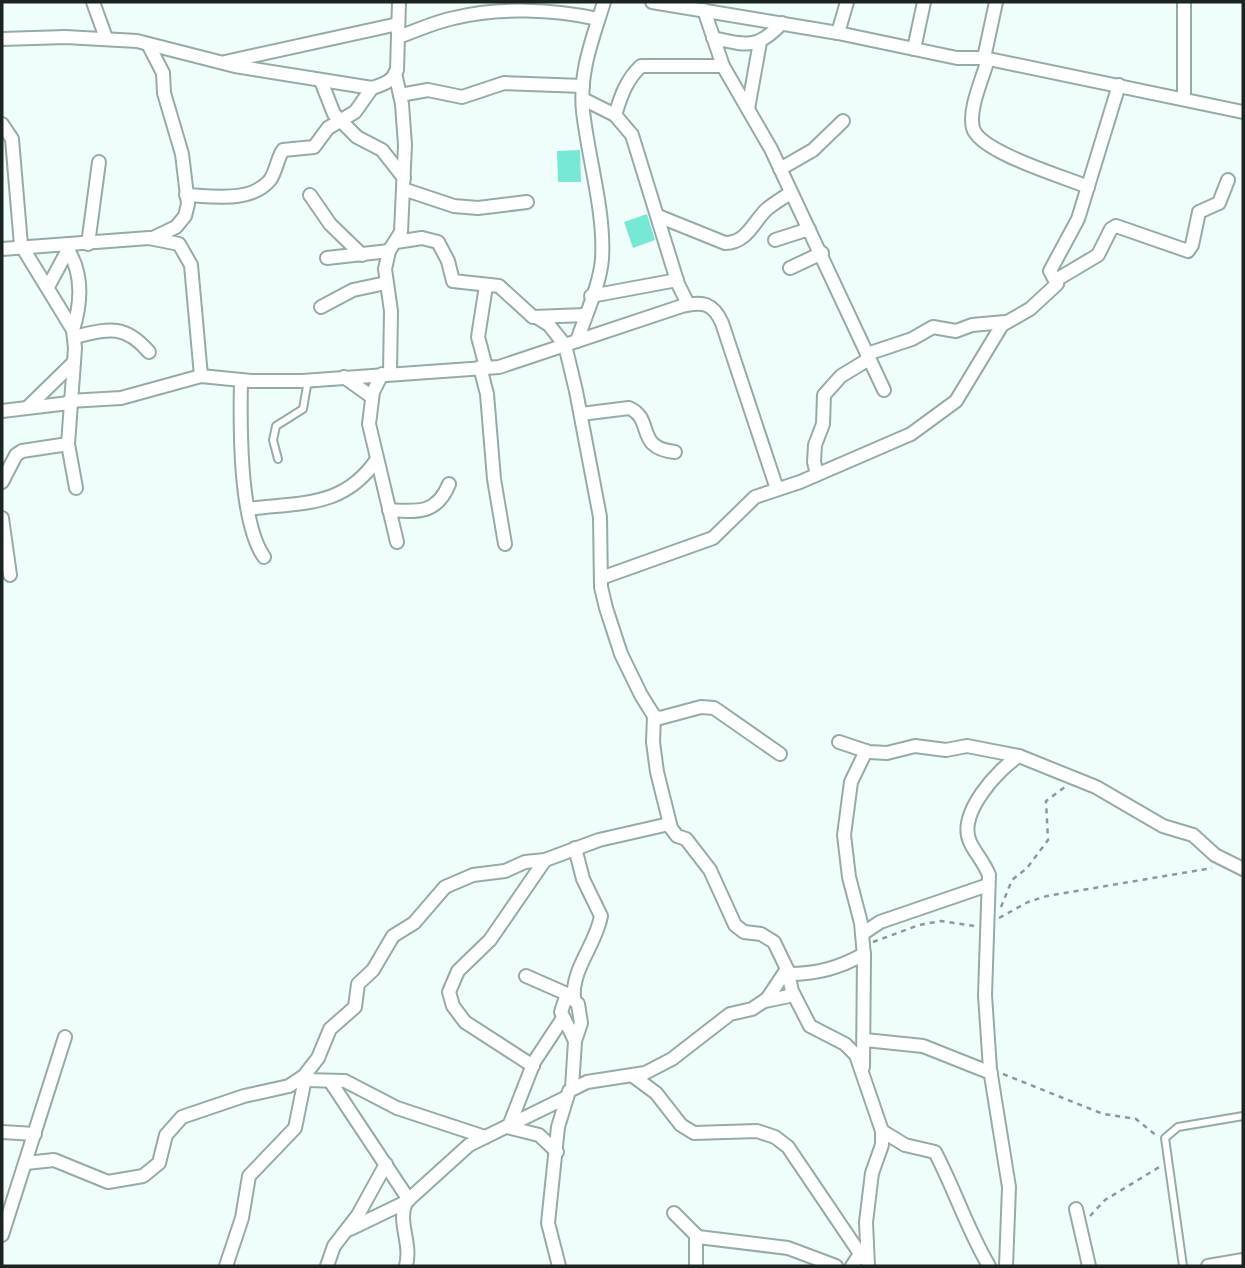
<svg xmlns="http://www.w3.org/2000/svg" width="1245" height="1268" font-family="Lato,sans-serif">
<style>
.building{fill:#76e8d3}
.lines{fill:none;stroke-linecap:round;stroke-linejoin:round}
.lane-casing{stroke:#95aba6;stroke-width:10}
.street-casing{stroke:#95aba6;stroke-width:16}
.path{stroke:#8d9996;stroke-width:2.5;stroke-dasharray:5 5;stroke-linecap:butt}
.lane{stroke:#fff;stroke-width:6}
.street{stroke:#fff;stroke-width:12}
</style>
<rect width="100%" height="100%" fill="#f0fefb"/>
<g class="building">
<polygon points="557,151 580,150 581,182 558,182"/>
<polygon points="647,214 655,240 633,248 624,222"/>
</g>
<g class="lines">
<defs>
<g id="lane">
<polyline points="278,459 273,440 276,426 303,409 308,380"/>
<polyline points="1183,1266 1165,1138 1178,1127 1243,1116"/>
</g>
<g id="street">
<polyline points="93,2 106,38"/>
<polyline points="652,2 838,33 957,58 984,58 1243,112"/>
<polyline points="704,10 723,66 771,149 884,390"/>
<polyline points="838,33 847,2"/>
<path d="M398,37C416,31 434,22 454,18C499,7 553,9 598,19"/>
<path d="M713,38C746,45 757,50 782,23"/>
<path d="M2,39L65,37L137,41L235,66L372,88C384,84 392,82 397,70L399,2"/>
<polyline points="148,44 163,73 164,93 182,154 188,204 185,216 176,227 155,237"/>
<polyline points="914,49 924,2"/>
<polyline points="984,58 996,2"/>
<path d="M988,59C983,78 968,109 973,128C979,152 1065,177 1088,187"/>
<polyline points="225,62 398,24"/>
<polyline points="321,81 334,114 357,137 382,150 404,178"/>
<polyline points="400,95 428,90 462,97 504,83 583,86"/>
<polyline points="1184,97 1184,2"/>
<polyline points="583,99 615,115 632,135 678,284 688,304"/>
<polyline points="748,109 760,42"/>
<path d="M615,115C621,96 626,80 641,66H723"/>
<polyline points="2,124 12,139 21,245 73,330 75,348 68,444 76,488"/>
<polyline points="780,169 813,150 843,121"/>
<polyline points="403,189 454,206 478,208 527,202"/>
<path d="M186,195C213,196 251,203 270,180C276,172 277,159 283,150L314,147L328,128L355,112L372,88"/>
<polyline points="310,195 330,224 362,255"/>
<path d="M658,216L725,243C747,243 753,222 767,209C774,203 783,198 790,193"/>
<polyline points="775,240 809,229"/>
<polyline points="396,242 422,238 438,242 448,261 453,281 499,286 533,317 585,315"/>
<polyline points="88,244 99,162"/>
<polyline points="2,249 149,238 179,244 191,265 201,376"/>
<path d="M68,250C83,274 81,304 73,330"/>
<polyline points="327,258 389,251"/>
<polyline points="790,268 822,253"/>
<polyline points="1056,280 1098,255 1111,229 1116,226 1188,251 1192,245 1199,212 1219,203 1228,180"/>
<polyline points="48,287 71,244"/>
<polyline points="591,296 677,280"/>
<polyline points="321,307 353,290 386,283"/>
<polyline points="538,318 549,325 565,345 576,391 600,517 601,587 606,608 621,654 641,695 654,716 660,718 701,707 714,708 780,754"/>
<path d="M74,337C108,329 124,323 149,352"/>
<path d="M577,341C585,316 600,285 602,259C605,211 588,158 583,111C579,71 593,38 604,2"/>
<polyline points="867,354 912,339 933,327 956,331 972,325 1005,322"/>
<polyline points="480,367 487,394 494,479 505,544"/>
<polyline points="486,367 478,337 486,286"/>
<polyline points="390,373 391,311 385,269 389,251 401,232 405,145 402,104 395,73"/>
<polyline points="382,374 373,392 369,424 397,542"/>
<polyline points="344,377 372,397"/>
<path d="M241,380C240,426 239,521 264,557"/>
<path d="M69,401L121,398L201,376L251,381H302L499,367L682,306C703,301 713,303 722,323L777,489"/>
<polyline points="29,406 74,362"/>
<polyline points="2,411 69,403"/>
<path d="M581,414L629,408C655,419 634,448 675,452"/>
<polyline points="817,474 814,462 815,445 823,424 824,395 841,376 869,359"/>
<polyline points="2,482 16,455 22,451 68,444"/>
<path d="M248,509C302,502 344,508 377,459"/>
<path d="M389,510C418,512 437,514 449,484"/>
<polyline points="2,518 10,575"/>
<polyline points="601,578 713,538 755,497 800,482 911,434 956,401 1002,325 1030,309 1057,284 1050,271 1078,219 1119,85"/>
<polyline points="654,716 653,742 657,772 671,828 677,836 686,839 710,870 735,925 744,932 761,934 774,942 787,969 792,991 810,1026 845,1044 856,1055 882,1131 882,1145 872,1173 866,1222 868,1266"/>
<polyline points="839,742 869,752 887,753 915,746 946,750 967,746 1019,756 1096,787 1163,826 1193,835 1215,855 1243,869"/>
<polyline points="862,934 880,922 988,885"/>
<path d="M788,974C817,974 839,968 864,954"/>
<polyline points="526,976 567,994 578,1004 581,1023 575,1041 572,1088"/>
<polyline points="567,994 561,1012 575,1041"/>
<path d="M574,999C571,969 596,945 601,916L583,879L575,848"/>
<polyline points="765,1001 794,995"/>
<polyline points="865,1040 923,1046 991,1073"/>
<polyline points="533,1066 465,1022 453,1006 449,992 458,971 490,940 545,860"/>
<polyline points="863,1067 864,956 861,923 849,877 844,835 851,782 866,751"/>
<polyline points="633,1076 656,1093 681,1125 694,1133 757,1131 775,1137 788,1147 863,1258"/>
<polyline points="305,1080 345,1081 397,1108 485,1137"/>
<polyline points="330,1081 409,1200"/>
<polyline points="509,1126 534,1062 563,1018"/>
<polyline points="507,1127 539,1135 557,1152"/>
<path d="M882,1131L905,1145L935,1152C955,1190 967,1229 989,1266"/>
<polyline points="2,1132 35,1134"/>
<polyline points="26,1163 54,1160 108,1182 143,1176 159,1163 166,1135 182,1117 244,1096 289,1086 304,1076 318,1058 330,1029 355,1007 358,984 373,970 393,936 414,923 445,887 473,875 505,871 525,862 545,860 599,840 669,824"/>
<polyline points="1076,1209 1089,1266"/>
<polyline points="674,1213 698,1237 788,1248 836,1266"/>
<polyline points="350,1229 406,1202"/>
<polyline points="2,1235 65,1037"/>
<polyline points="696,1235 696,1266"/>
<polyline points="226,1266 242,1218 249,1176 295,1128 306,1074"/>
<polyline points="327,1266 334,1246 358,1215 386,1164"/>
<path d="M406,1266C412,1242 397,1223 406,1202L469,1145L567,1097"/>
<polyline points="559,1266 548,1223 558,1127 569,1091 587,1082 645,1073 672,1059 730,1014 752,1009 767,999 787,969"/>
<polyline points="852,1266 860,1254"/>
<path d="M1006,1266L1009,1187L990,1069L985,995L989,875C984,862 975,853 970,842C957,814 998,769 1019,756"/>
<polyline points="1208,1266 1243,1260"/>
</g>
</defs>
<use href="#lane" class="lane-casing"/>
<use href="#street" class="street-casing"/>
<g class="path">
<polyline points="1001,907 1012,880 1027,868 1048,840 1046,801 1065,787"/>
<polyline points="999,918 1028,902 1047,896 1212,868"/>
<polyline points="873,942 919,925 941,921 974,926"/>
<polyline points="1003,1074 1103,1114 1136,1119 1157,1136"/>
<polyline points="1090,1216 1105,1200 1161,1166"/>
</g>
<use href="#lane" class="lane"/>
<use href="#street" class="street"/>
</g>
<rect width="1245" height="1268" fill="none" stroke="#1b2422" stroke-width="7"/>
</svg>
